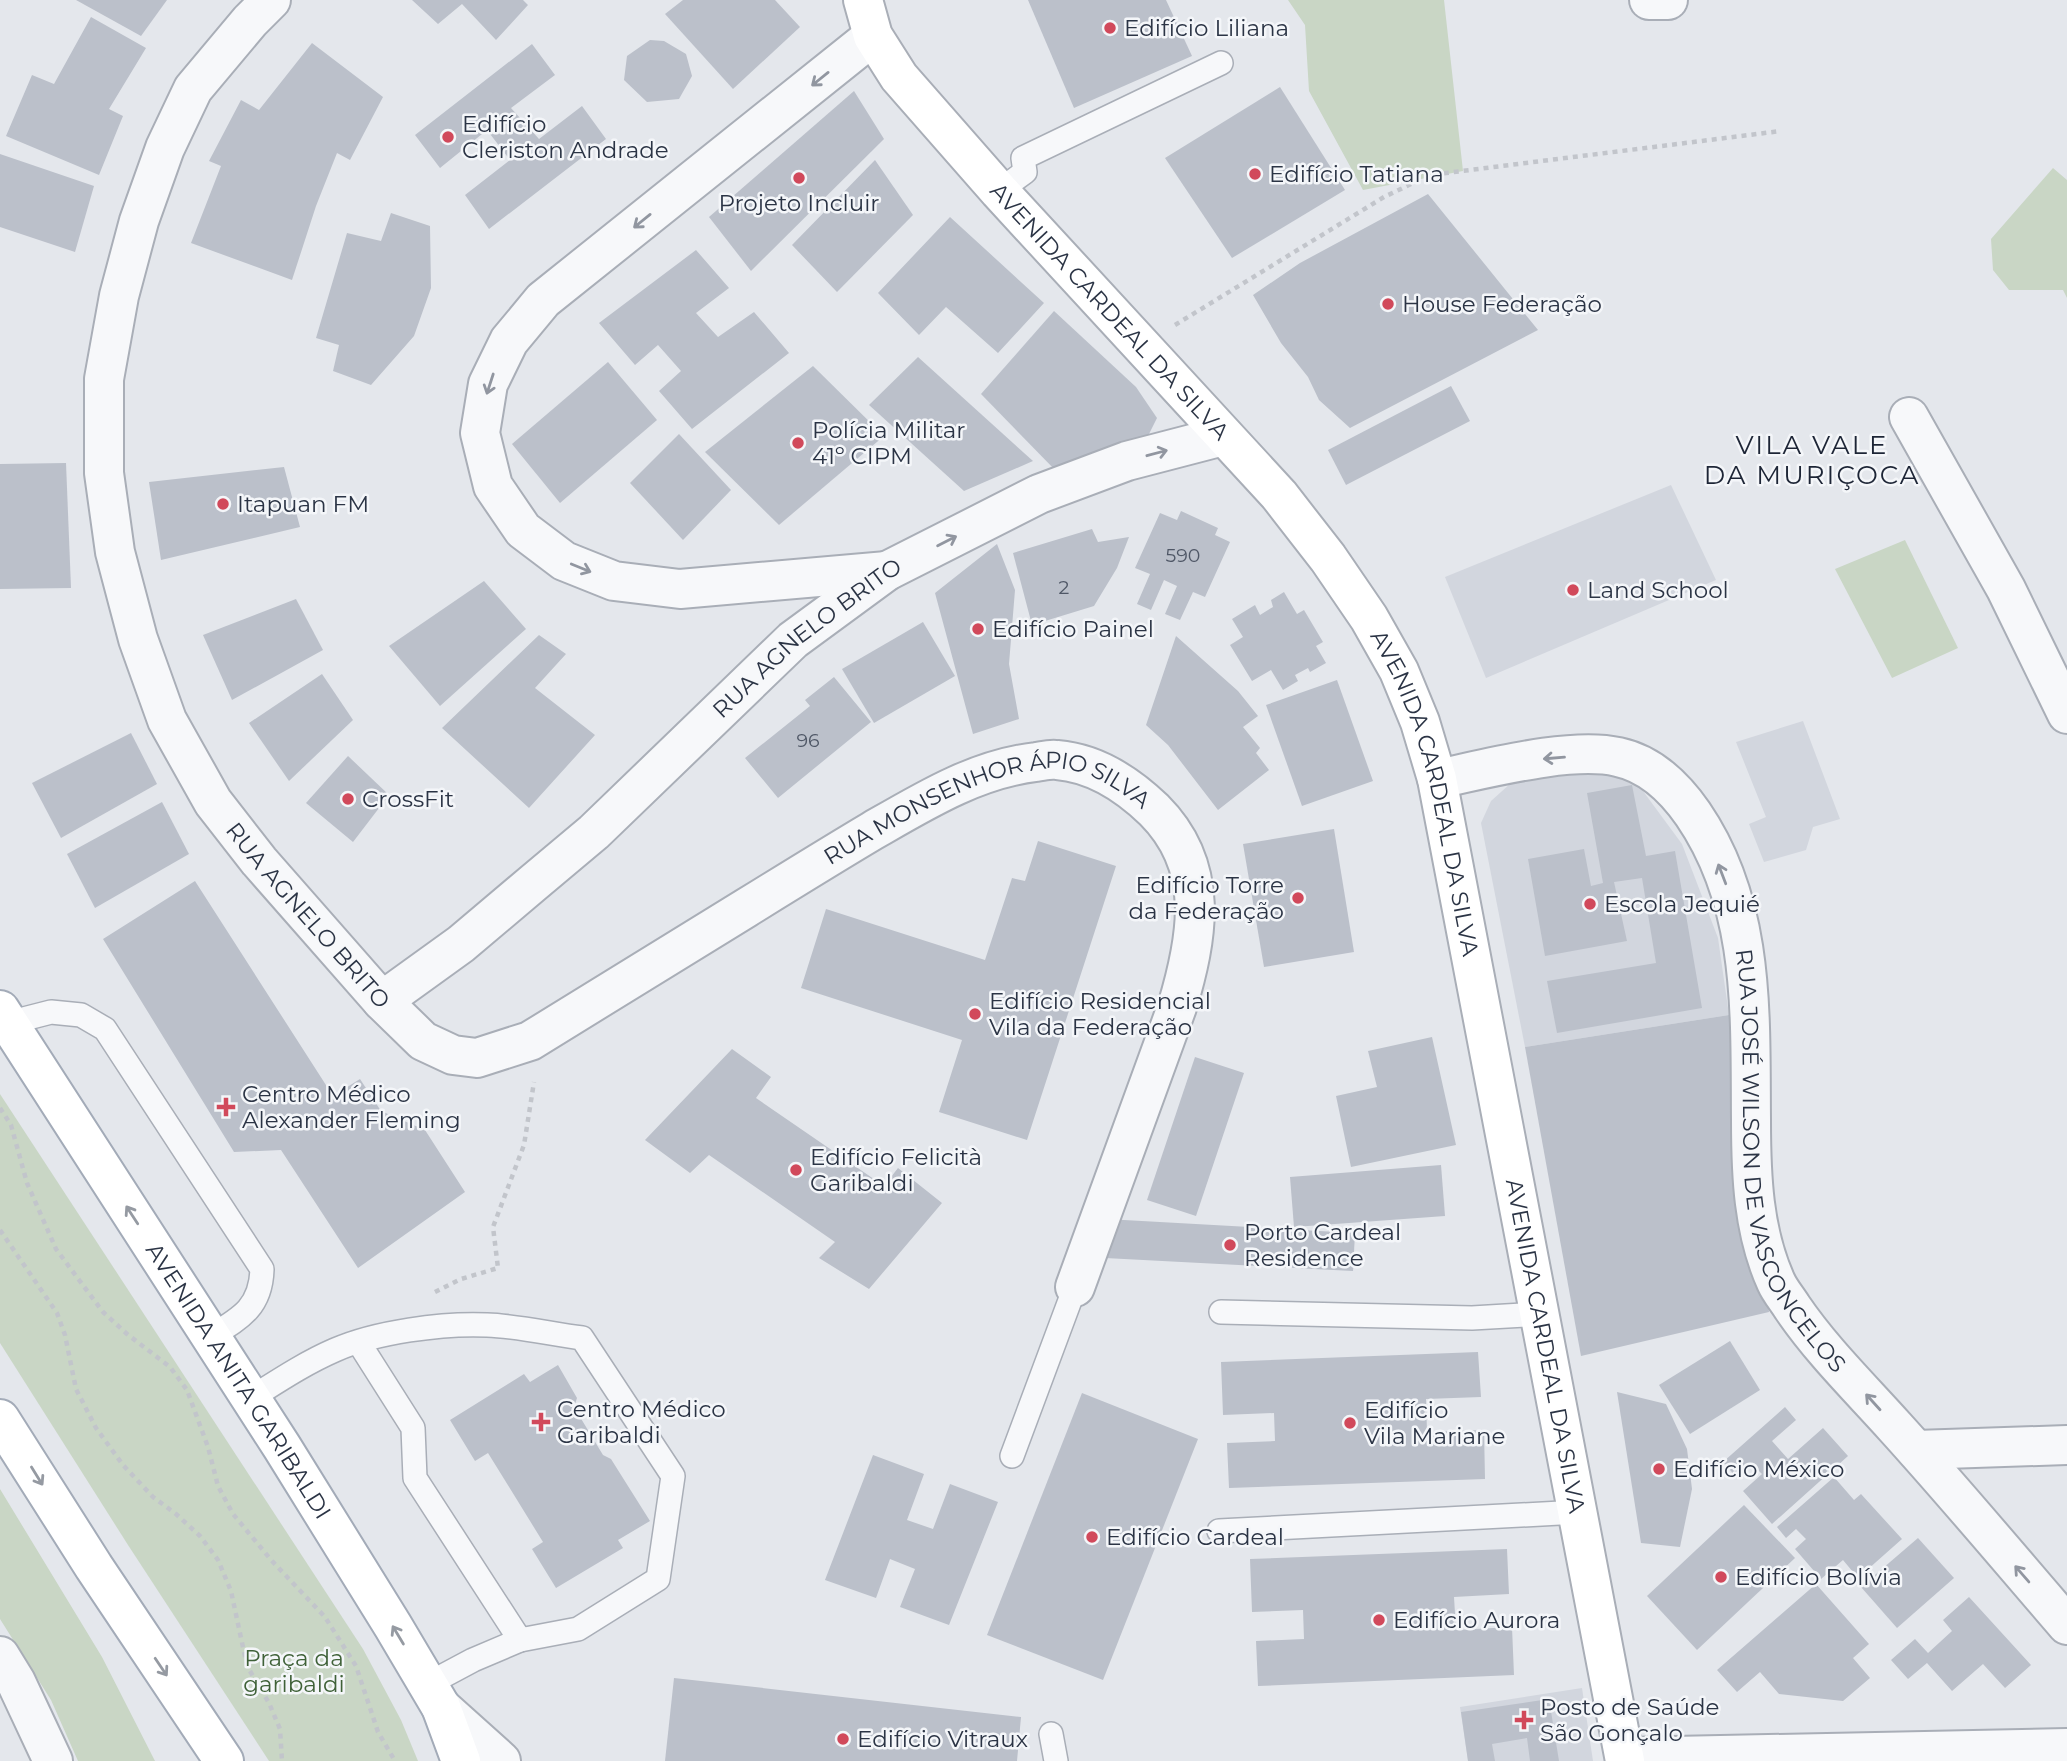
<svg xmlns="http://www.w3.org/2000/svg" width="2067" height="1761" font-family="Montserrat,sans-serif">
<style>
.built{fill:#d2d6de}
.green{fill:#c9d6c5}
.building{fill:#bbc0ca}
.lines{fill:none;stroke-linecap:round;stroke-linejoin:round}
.lane-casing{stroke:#a9aeb7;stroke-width:26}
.street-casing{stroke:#a9aeb7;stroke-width:42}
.secondary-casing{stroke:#a9aeb7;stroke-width:42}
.primary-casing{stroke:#a3abb8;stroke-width:42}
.path{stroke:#c2c5cb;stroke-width:4.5;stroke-dasharray:5 5;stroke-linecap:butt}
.lane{stroke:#f7f8fa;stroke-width:23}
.street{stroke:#f7f8fa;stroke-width:38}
.secondary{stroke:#fff;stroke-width:38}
.primary{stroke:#fff;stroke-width:38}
.oneway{stroke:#9196a0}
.oneway2{stroke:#959aa2}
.poi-dot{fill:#d1495b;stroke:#f4f6f9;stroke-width:2.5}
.labels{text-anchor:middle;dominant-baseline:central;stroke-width:5;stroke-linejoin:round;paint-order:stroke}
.number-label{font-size:19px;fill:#4f5766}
.poi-label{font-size:23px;fill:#2b3445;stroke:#f4f6f9;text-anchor:start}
.street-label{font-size:23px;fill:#2b3445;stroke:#f4f6f9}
.park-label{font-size:23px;fill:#3f6138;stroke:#f4f6f9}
.quarter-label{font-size:26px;letter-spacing:2px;fill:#1d2536;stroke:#f4f6f9}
</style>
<rect width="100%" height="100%" fill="#e4e7ec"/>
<g class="built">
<polygon points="1671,485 1716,580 1486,678 1445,577"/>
<polygon points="1803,721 1840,819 1813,827 1806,850 1764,862 1749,824 1766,817 1736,742"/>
<polygon points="1594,765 1640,787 1682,844 1718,938 1729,1015 1525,1047 1481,823 1491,801 1511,783"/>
<polygon points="1582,1688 1593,1761 1468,1761 1460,1707"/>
</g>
<g class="green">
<polygon points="1288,0 1444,0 1463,171 1363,190 1309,91 1305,25"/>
<polygon points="2053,168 2067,180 2067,298 2063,290 2009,290 1993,270 1991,239"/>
<polygon points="1905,540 1958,648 1892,678 1835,569"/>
<polygon points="0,1094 363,1649 401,1720 418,1761 269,1761 128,1545 0,1343"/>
<polygon points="0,1489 102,1657 155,1761 78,1761 51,1700 0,1619"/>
</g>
<g class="building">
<polygon points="76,0 167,0 141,36"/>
<polygon points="412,0 523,0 528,5 496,40 462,4 438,24"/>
<polygon points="683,0 775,0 800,27 733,89 665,14"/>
<polygon points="1028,0 1166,0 1192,56 1074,108"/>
<polygon points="91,17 146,48 109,109 123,116 99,175 6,136 32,75 54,84"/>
<polygon points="650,40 664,41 686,54 692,76 679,99 647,102 624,80 627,56"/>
<polygon points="312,43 383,97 350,160 337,153 316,206 292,280 191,243 221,166 209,161 241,100 259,110"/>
<polygon points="532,44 555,75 511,108 539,139 582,106 606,139 489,229 465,195 510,160 487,130 440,168 415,135"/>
<polygon points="1280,87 1345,190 1232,258 1165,158"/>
<polygon points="854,91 884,139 751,271 709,217"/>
<polygon points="0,154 94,186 75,252 0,227"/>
<polygon points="875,160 913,215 837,292 792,245"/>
<polygon points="1428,194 1538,330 1350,428 1319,400 1308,377 1281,343 1253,295 1300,263"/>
<polygon points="391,213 430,226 431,288 414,336 371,385 333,371 339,345 316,338 347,233 381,241"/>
<polygon points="950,217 1044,303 998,353 946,307 919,335 878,293"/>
<polygon points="696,250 729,288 696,313 718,337 754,312 789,353 692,429 659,391 681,371 658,345 635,365 599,323"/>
<polygon points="1054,311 1136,387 1157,418 1146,440 1058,473 981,394"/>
<polygon points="918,357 1033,461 964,491 869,405"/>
<polygon points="608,362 657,420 560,503 512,444"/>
<polygon points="813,366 884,436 779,525 705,452"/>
<polygon points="1451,386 1470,421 1346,485 1328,450"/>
<polygon points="679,434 731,490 683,540 630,483"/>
<polygon points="66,463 71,588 0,589 0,464"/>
<polygon points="284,467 300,527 161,560 149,482"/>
<polygon points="1181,511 1218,528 1215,535 1230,542 1205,597 1193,592 1180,620 1165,614 1177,586 1164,580 1151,610 1137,604 1150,574 1135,568 1160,513 1177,520"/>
<polygon points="1092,529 1098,542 1129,537 1117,568 1094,606 1032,625 1013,553"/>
<polygon points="997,544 1015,590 1009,664 1019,719 973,734 935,593"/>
<polygon points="484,581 526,629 440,706 389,646"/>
<polygon points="1284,592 1297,614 1304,610 1323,642 1316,646 1326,663 1310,672 1308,668 1295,675 1298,681 1283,690 1271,670 1252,681 1230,645 1243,637 1232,619 1255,605 1260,615 1273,607 1271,600"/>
<polygon points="296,599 323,650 232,700 203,635"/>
<polygon points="923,622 955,676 874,723 842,669"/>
<polygon points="539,635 566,654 535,688 595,735 529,808 442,728"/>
<polygon points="1176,636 1238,691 1258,716 1243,727 1260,748 1256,753 1269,770 1218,810 1168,745 1146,725"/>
<polygon points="322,674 353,720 289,781 249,723"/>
<polygon points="834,677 871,722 778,798 745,758 810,706 805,700"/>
<polygon points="1337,680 1373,781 1302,806 1266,705"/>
<polygon points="131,733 157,784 61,838 32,783"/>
<polygon points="348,756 389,795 353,842 306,803"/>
<polygon points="1632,785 1646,856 1675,851 1702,1008 1557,1033 1547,981 1656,963 1642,878 1614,882 1627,941 1545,956 1528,859 1584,849 1591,886 1603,883 1587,793"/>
<polygon points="162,802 189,854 95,908 67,854"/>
<polygon points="1334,829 1354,952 1264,967 1243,844"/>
<polygon points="1038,841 1116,866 1027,1140 939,1112 962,1040 801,988 826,909 985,960 1012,878 1025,881"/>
<polygon points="195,881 333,1096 360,1079 381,1111 425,1130 465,1192 358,1268 281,1150 234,1152 103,939"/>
<polygon points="1729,1015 1769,1312 1581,1356 1525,1047"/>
<polygon points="1432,1037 1456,1145 1351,1167 1336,1096 1377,1087 1368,1051"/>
<polygon points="732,1049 771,1077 756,1098 884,1186 898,1168 942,1203 869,1289 819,1258 835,1242 709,1155 690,1173 645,1140"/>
<polygon points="1195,1057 1244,1073 1196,1216 1147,1200"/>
<polygon points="1441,1165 1445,1216 1294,1227 1290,1177"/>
<polygon points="1106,1219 1355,1233 1353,1271 1105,1258"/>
<polygon points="1730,1341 1760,1390 1690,1434 1659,1385"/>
<polygon points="1478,1352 1481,1397 1426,1399 1427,1432 1484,1430 1485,1479 1229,1488 1227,1443 1275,1441 1274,1413 1223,1415 1221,1362"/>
<polygon points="558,1365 577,1398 574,1407 603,1455 611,1459 650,1521 618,1540 623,1548 556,1588 532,1549 543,1542 488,1453 475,1461 450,1420 524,1374 530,1382"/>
<polygon points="1617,1392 1666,1404 1687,1449 1692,1489 1680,1547 1641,1543"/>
<polygon points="1082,1393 1198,1439 1103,1680 987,1635"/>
<polygon points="1785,1407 1796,1420 1772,1441 1788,1459 1823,1428 1848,1456 1772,1524 1743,1491 1762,1474 1753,1465 1737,1478 1723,1462"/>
<polygon points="873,1455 924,1474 907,1520 933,1529 950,1484 998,1502 949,1625 900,1607 915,1569 890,1559 876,1598 825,1580"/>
<polygon points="1834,1477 1854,1500 1861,1494 1902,1539 1858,1578 1843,1560 1821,1579 1795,1549 1806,1539 1796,1529 1786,1538 1777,1527"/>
<polygon points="1744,1505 1795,1558 1697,1650 1647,1596"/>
<polygon points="1918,1538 1954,1578 1897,1628 1861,1587"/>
<polygon points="1507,1549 1509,1594 1454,1597 1456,1630 1512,1627 1514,1675 1258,1686 1256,1641 1304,1639 1303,1610 1252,1612 1250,1559"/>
<polygon points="1816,1584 1869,1644 1853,1658 1870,1678 1843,1701 1779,1694 1760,1672 1737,1692 1717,1670"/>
<polygon points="1969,1597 2031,1665 2005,1688 1983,1664 1952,1691 1927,1663 1908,1679 1891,1660 1915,1639 1928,1653 1952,1631 1943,1620"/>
<polygon points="674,1678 1021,1717 1017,1761 665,1761"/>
<polygon points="1549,1699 1559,1761 1530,1761 1527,1738 1492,1744 1495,1761 1468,1761 1461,1712"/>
</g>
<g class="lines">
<defs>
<g id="lane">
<polyline points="999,191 1025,172 1023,158 1221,63"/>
<path d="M8,1023L51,1012L81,1015L105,1029L262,1269C261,1307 241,1318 211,1336"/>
<polyline points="1221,1312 1472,1318 1541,1314"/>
<path d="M251,1398C278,1381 305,1363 335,1350C376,1332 442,1323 487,1325C518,1326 551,1334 582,1338L673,1476L658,1579L578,1629L520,1640L415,1478L413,1428L359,1343"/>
<polyline points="1012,1456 1075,1287"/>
<polyline points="1219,1531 1579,1512"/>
<polyline points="428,1684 473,1660 520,1640"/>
<polyline points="1051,1734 1056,1761"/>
</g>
<g id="street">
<path id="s1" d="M271,0L250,21L193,89L165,148L139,221L119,296L104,379V473L115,552L138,639L167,720L213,802L259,861L382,1001L423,1041L453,1055L477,1058L530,1041C602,997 674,953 746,908C788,882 830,856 872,831C924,801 976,769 1036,762C1043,761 1050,759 1057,760C1095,763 1127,784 1154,810C1211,867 1198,937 1177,1007L1075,1287"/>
<polyline points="1649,0 1668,0"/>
<polyline points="873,36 543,300 509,341 488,384 480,433 493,486 523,530 564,561 614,581 680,589 887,571"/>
<polyline points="1909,417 2006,589 2067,714"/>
<path id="s2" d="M1437,779C1486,769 1571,746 1618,757C1651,764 1675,788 1693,814C1756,906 1750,1015 1751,1120C1751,1175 1753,1231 1776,1282C1780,1291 1787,1299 1792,1307C1822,1351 1860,1388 1895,1427C1954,1492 2010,1559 2067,1625"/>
<path id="s3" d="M382,1001L461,944L532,884L594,832L793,640L887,571L1039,494L1127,461L1223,436"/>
<polyline points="1916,1450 2067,1445"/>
<polyline points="0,1656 16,1682 53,1761"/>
<polyline points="441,1707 501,1761"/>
<polyline points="1625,1757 2067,1748"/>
</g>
<g id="secondary">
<path id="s4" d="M863,0L873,36L899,77L999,191L1279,495L1328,558L1369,618L1399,671L1420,722L1437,779L1625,1761"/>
</g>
<g id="primary">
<path id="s5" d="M0,1010L282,1447L393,1626L441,1707L461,1761"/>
<polyline points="0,1419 94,1567 224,1761"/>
</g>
</defs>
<use href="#lane" class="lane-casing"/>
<use href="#street" class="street-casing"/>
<use href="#secondary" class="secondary-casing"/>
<use href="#primary" class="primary-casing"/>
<g class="path">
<polyline points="1175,325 1384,197 1430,175 1781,131"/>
<polyline points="0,1108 11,1125 27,1183 56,1249 103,1312 127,1334 170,1367 187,1390 208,1447 218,1486 233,1514 272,1561 325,1617 356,1666 378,1732 395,1761"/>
<polyline points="0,1230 57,1313 65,1335 76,1389 96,1428 123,1465 153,1497 176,1514 200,1536 218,1560 231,1591 247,1666 269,1703 280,1729 282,1761"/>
<polyline points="435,1292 461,1279 498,1268 493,1227 524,1145 534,1082"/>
</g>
<use href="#lane" class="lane"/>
<use href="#street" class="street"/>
<use href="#secondary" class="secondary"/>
<use href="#primary" class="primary"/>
</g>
<defs><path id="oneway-shaft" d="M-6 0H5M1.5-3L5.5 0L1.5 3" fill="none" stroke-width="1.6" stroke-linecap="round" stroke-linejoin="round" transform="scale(1.75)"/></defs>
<g class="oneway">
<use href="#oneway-shaft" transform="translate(820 79) rotate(141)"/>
<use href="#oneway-shaft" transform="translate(642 221) rotate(141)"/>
<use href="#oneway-shaft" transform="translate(490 384) rotate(108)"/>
<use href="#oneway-shaft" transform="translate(1157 453) rotate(-15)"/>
<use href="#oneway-shaft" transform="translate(947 541) rotate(-27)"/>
<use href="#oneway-shaft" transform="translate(581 568) rotate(22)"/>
<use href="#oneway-shaft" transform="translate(1554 758) rotate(175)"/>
<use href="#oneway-shaft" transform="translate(1722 874) rotate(-111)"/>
<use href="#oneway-shaft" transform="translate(1873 1402) rotate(-132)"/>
<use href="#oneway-shaft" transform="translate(2022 1574) rotate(-131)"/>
</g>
<g class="oneway2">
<use href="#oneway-shaft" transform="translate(132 1215) rotate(-123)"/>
<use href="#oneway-shaft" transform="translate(37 1476) rotate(58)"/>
<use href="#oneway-shaft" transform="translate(398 1635) rotate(-121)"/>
<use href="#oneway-shaft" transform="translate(161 1667) rotate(56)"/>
</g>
<g class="poi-dot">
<circle cx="1110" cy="28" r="7"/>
<circle cx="448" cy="137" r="7"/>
<circle cx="1255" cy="174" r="7"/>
<circle cx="799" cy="178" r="7"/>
<circle cx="1388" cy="304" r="7"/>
<circle cx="798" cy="443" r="7"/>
<circle cx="223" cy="504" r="7"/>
<circle cx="1573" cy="590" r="7"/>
<circle cx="978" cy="629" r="7"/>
<circle cx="348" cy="799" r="7"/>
<circle cx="1298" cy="898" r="7"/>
<circle cx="1590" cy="904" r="7"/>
<circle cx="975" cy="1014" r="7"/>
<path d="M222.5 1096.5h7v7h7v7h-7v7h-7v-7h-7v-7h7z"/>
<circle cx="796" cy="1170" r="7"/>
<circle cx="1230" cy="1245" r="7"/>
<path d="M537.5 1411.5h7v7h7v7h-7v7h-7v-7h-7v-7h7z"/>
<circle cx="1350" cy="1423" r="7"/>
<circle cx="1659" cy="1469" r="7"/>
<circle cx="1092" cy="1537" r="7"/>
<circle cx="1721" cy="1577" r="7"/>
<circle cx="1379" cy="1620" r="7"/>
<path d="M1520.5 1709.5h7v7h7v7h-7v7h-7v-7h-7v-7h7z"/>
<circle cx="843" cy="1739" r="7"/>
</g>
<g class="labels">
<g class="number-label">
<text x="1183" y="555">590</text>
<text x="1064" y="587">2</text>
<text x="808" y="740">96</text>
</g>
<g class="poi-label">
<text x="1124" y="28">Edifício Liliana</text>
<text x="462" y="124">Edifício<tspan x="462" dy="26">Cleriston Andrade</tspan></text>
<text x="1269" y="174">Edifício Tatiana</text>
<text x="799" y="203" text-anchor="middle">Projeto Incluir</text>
<text x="1402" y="304">House Federação</text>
<text x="812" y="430">Polícia Militar<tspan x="812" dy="26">41º CIPM</tspan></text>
<text x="237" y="504">Itapuan FM</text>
<text x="1587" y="590">Land School</text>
<text x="992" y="629">Edifício Painel</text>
<text x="362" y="799">CrossFit</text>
<text x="1284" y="885" text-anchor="end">Edifício Torre<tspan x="1284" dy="26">da Federação</tspan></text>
<text x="1604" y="904">Escola Jequié</text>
<text x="989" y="1001">Edifício Residencial<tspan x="989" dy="26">Vila da Federação</tspan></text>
<text x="242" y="1094">Centro Médico<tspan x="242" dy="26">Alexander Fleming</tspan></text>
<text x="810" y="1157">Edifício Felicità<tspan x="810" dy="26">Garibaldi</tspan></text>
<text x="1244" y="1232">Porto Cardeal<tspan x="1244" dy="26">Residence</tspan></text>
<text x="557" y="1409">Centro Médico<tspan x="557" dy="26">Garibaldi</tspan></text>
<text x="1364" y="1410">Edifício<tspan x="1364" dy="26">Vila Mariane</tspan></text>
<text x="1673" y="1469">Edifício México</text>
<text x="1106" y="1537">Edifício Cardeal</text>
<text x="1735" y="1577">Edifício Bolívia</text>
<text x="1393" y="1620">Edifício Aurora</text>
<text x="1540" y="1707">Posto de Saúde<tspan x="1540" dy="26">São Gonçalo</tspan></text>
<text x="857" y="1739">Edifício Vitraux</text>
</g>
<g class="street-label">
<text stroke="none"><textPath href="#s4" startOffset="401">AVENIDA CARDEAL DA SILVA</textPath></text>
<text stroke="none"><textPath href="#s3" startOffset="560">RUA AGNELO BRITO</textPath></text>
<text stroke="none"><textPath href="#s4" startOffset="989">AVENIDA CARDEAL DA SILVA</textPath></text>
<text stroke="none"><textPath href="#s1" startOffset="1824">RUA MONSENHOR ÁPIO SILVA</textPath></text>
<text stroke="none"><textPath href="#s1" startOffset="1015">RUA AGNELO BRITO</textPath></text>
<text stroke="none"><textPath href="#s2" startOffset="648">RUA JOSÉ WILSON DE VASCONCELOS</textPath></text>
<text stroke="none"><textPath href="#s4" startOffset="1556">AVENIDA CARDEAL DA SILVA</textPath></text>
<text stroke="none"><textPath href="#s5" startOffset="441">AVENIDA ANITA GARIBALDI</textPath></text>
</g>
<g class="park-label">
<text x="294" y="1658">Praça da<tspan x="294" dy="26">garibaldi</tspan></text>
</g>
<g class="quarter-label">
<text x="1812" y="445">VILA VALE<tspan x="1812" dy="30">DA MURIÇOCA</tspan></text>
</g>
</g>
</svg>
